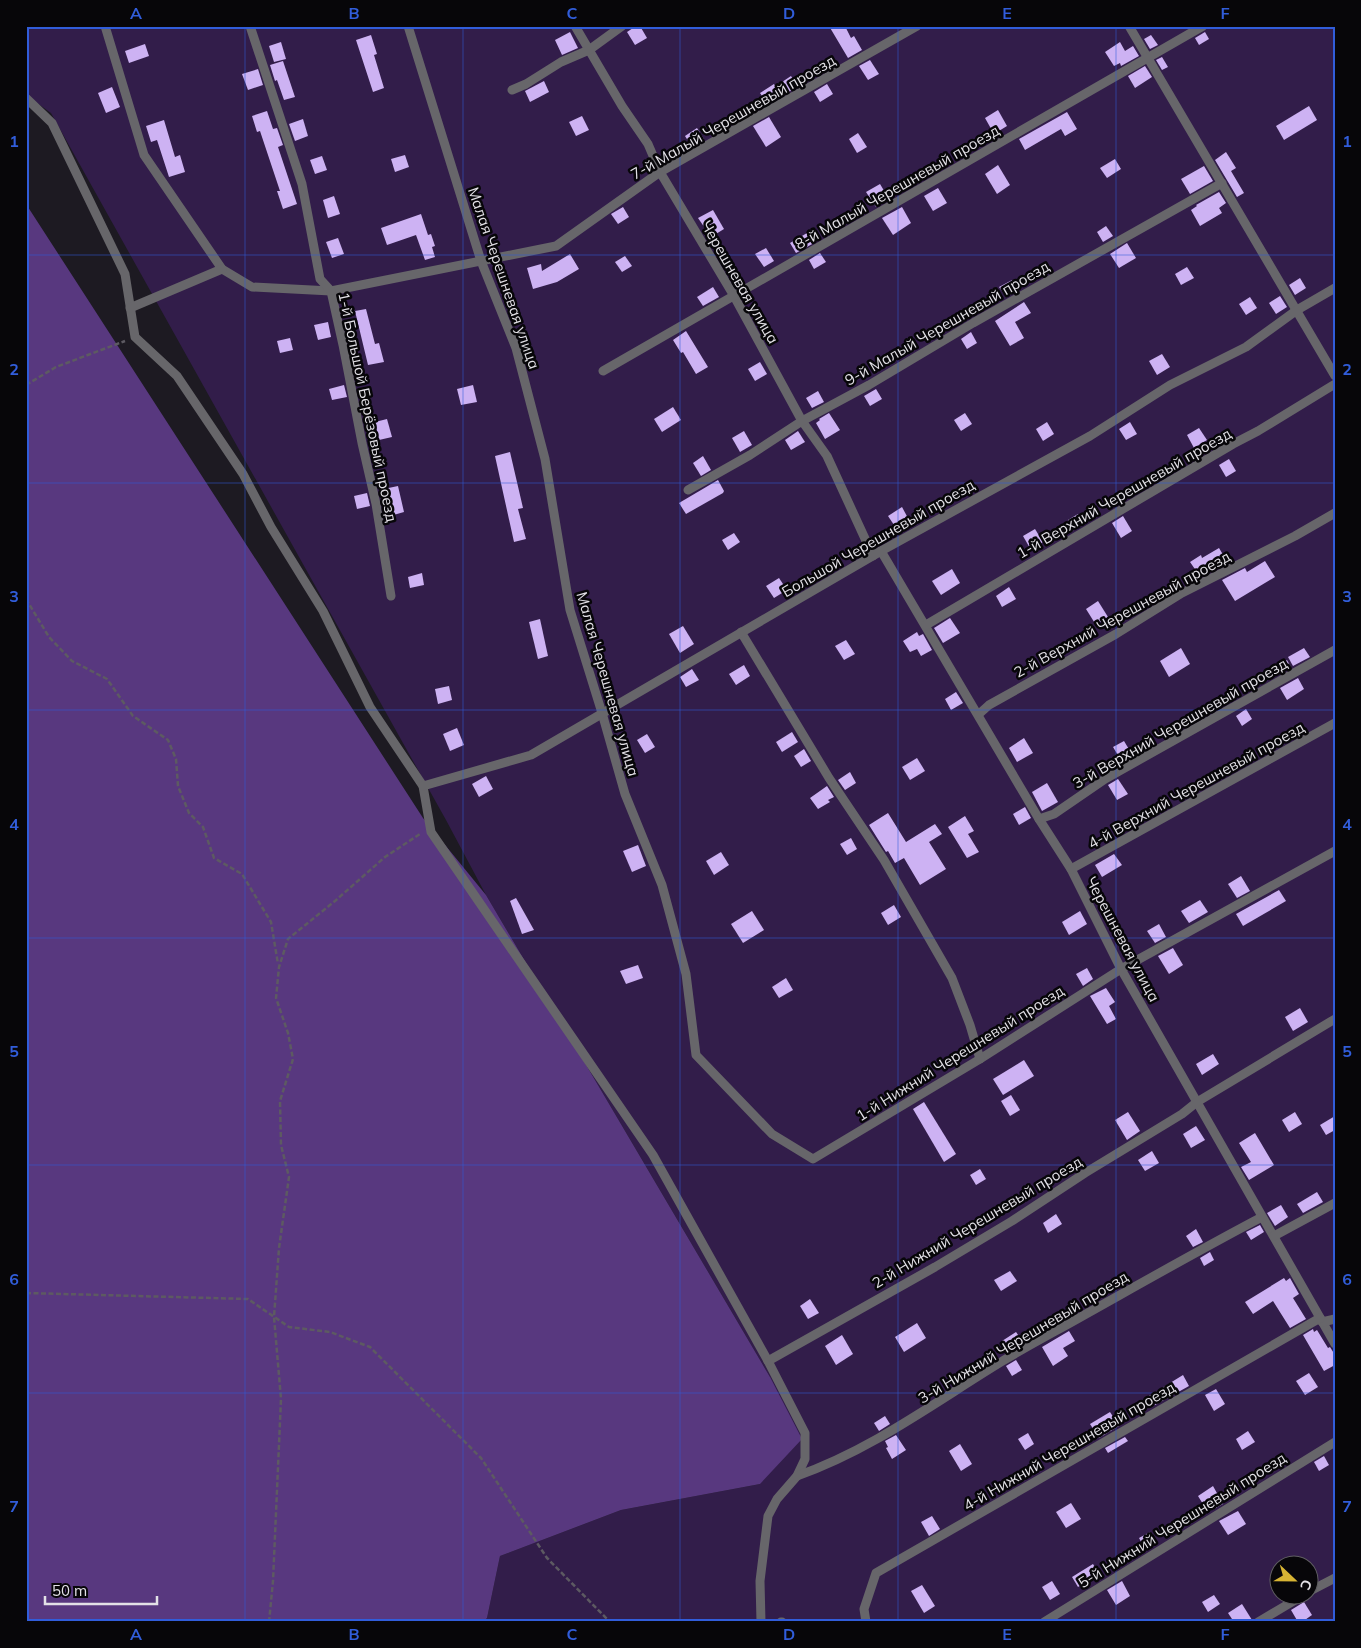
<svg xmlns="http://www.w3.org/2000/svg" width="1361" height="1648" font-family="Mulish,sans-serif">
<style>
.green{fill:#321d4a;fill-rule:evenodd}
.forest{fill:#58387f}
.building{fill:#cdb2f3}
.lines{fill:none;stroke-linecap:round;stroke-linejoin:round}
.path{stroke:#5d5a62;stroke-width:2.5;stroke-dasharray:5 2.5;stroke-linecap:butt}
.service{stroke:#67666a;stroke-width:9}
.grid{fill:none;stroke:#315dda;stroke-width:1;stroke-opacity:0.55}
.labels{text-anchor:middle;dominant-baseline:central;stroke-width:5;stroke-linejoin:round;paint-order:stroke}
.street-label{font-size:15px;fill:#e3e1e7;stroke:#070609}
.neatline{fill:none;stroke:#315dda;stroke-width:2}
.grid-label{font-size:16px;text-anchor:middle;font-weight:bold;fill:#315dda}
</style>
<rect width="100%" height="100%" fill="#1d1a22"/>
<path class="green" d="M26,26H1335V1622H483L487,1618L500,1556L621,1510L760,1484L770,1377L486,895L446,820L51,113L26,95ZM1278,1566H1308V1596H1278Z"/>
<polygon class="forest" points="26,204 423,818 486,895 770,1377 802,1439 760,1484 621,1510 500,1556 487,1618 483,1622 26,1622"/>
<g class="building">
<polygon points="636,26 640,26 647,38 635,45 627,32"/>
<polygon points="829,26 845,26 851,38 854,36 862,50 848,58"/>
<polygon points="570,32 578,48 562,55 555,40"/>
<polygon points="1205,32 1209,39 1199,45 1195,38"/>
<polygon points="371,35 377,54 374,55 384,88 373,92 356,40"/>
<polygon points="1151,35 1158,45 1150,49 1144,39"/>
<polygon points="281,42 286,59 274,62 269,46"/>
<polygon points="1120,42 1125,51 1133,46 1139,56 1121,66 1120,63 1114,66 1105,52"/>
<polygon points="145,44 149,56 129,63 125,51"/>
<polygon points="1162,57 1168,67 1162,70 1156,60"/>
<polygon points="870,60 879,74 868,80 859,66"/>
<polygon points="283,61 295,97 284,100 277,80 275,81 270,65"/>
<polygon points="1145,66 1152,77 1135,88 1128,76"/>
<polygon points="258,69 263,85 248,90 242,74"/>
<polygon points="791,76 798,87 785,94 779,84"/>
<polygon points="544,81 549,92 530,102 525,91"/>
<polygon points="774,84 779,94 766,102 760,93"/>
<polygon points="827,84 833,94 820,102 814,92"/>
<polygon points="112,87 120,107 106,113 98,93"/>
<polygon points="1309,106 1317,120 1284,140 1276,126"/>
<polygon points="998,110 1007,126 994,134 985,118"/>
<polygon points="267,111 273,129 277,128 283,145 278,147 297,204 283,209 277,191 280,191 260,131 257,132 252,116"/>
<polygon points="1067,112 1077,129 1065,136 1061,129 1025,150 1019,139"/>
<polygon points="582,116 589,130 576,136 569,122"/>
<polygon points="769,117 781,137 766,147 753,126"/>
<polygon points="303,119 308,136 295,141 289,124"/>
<polygon points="164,120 175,157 180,155 185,172 169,177 157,140 151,142 146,126"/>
<polygon points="697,128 704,139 692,147 685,136"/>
<polygon points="858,133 867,147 857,153 849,139"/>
<polygon points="1226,152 1236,168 1231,171 1244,193 1237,197 1215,160"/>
<polygon points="405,155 409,167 395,172 391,159"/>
<polygon points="322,156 327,170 315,174 310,160"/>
<polygon points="1115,159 1121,169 1107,178 1100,168"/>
<polygon points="998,165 1010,185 997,194 985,174"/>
<polygon points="1204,166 1213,181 1190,194 1181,179"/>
<polygon points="880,184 889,199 876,207 866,192"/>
<polygon points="938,188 947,203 933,211 924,196"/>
<polygon points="1219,192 1226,203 1219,208 1222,213 1200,226 1191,210 1197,206 1196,205"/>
<polygon points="334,196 340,214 328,218 323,200"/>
<polygon points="623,207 629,217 618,224 611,214"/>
<polygon points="902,207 911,223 893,235 882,218"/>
<polygon points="713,210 724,229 711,237 698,218"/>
<polygon points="421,214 428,235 431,234 435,246 432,247 435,257 425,260 416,235 387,245 381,228"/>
<polygon points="1106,226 1113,236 1103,242 1097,232"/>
<polygon points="807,233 814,243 796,253 790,243"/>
<polygon points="338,238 344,254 332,258 326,242"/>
<polygon points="1127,243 1136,258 1119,268 1110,254"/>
<polygon points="766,248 774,261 764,267 755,254"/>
<polygon points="820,253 826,262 814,269 809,260"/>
<polygon points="570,254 579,269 557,282 533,289 527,268 541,264 542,271"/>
<polygon points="625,256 632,266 622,272 615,262"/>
<polygon points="1187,267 1194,278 1181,285 1175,274"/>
<polygon points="1300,278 1306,288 1295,295 1289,285"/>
<polygon points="1012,280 1019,290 1006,297 999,287"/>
<polygon points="713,287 719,297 703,306 697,297"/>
<polygon points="1280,296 1287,307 1276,314 1269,303"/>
<polygon points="1250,297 1257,308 1246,315 1239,304"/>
<polygon points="1024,302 1031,313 1015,322 1024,338 1010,346 995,321"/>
<polygon points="366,309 375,344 379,343 384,362 368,365 355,311"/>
<polygon points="328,322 331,337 318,340 314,325"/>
<polygon points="686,331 708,367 696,374 683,352 681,353 673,340"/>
<polygon points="971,332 977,343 967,349 961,339"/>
<polygon points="290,338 293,350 280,353 277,341"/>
<polygon points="1162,354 1170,367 1157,375 1149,361"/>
<polygon points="760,362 767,374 755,381 748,369"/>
<polygon points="344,385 347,397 332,400 329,389"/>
<polygon points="473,385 477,402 461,405 457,389"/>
<polygon points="876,389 882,399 870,406 864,396"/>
<polygon points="818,391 824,402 812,408 806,398"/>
<polygon points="673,407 681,420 662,432 654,419"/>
<polygon points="829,413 840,430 825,439 816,423 820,420 819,419"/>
<polygon points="965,413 972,424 961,431 954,420"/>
<polygon points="387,419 392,437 379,440 375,422"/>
<polygon points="1047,422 1054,434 1043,441 1036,429"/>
<polygon points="1130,422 1137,434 1126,440 1119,429"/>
<polygon points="1199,428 1207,440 1194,448 1187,435"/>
<polygon points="744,431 752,445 740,452 732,438"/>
<polygon points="798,431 805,442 791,450 785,440"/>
<polygon points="510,452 523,508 518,509 526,539 514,542 495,456"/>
<polygon points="703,456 711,470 701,476 693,463"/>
<polygon points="1229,459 1236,471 1226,477 1219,465"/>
<polygon points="718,480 724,491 723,493 686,514 679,503"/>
<polygon points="398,486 404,512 390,516 387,502 382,503 379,490"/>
<polygon points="367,493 370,506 357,509 354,496"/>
<polygon points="902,507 909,520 896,528 888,516"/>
<polygon points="1078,514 1085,524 1074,530 1068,520"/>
<polygon points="1123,516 1132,531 1121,538 1112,523"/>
<polygon points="1035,529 1043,542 1031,550 1023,536"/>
<polygon points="734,533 740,542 728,550 722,540"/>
<polygon points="1219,548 1228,563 1216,569 1214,566 1199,575 1190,562 1201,555 1202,558"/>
<polygon points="1265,561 1275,577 1235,601 1222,580 1245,568 1247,572"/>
<polygon points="952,569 960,583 941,595 932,581"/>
<polygon points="422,573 424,585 410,588 408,577"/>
<polygon points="779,578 787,590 774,598 766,586"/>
<polygon points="1009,587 1016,599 1002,607 996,596"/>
<polygon points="1098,601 1108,617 1096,625 1086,609"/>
<polygon points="950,618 960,633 943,643 934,628"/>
<polygon points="540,619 548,656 538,659 529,622"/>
<polygon points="683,626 694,644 680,653 669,634"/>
<polygon points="917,632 919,636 923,634 932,650 921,656 917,649 910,652 903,641"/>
<polygon points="846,640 855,654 844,660 835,646"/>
<polygon points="1181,648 1190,664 1169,677 1160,661"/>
<polygon points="1304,648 1310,657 1293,666 1288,657"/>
<polygon points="1287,660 1291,667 1276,676 1272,669"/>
<polygon points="744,665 750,676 736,685 729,674"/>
<polygon points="692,669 699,680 686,687 680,677"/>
<polygon points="1298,678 1304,689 1287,700 1280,688"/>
<polygon points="449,686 452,700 438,704 435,689"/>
<polygon points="956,692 963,703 951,710 945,699"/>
<polygon points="1246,709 1252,719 1242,726 1236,716"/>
<polygon points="457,728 464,745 450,751 443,734"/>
<polygon points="792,732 798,742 782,752 776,742"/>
<polygon points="647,734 655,747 645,753 637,740"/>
<polygon points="1024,738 1033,753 1017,762 1009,748"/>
<polygon points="1124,741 1133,756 1122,762 1113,747"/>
<polygon points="804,749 811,761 801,767 794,756"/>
<polygon points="917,758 925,771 910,780 902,767"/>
<polygon points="850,772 856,783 845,790 838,780"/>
<polygon points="486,776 493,789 479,797 472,784"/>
<polygon points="1118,779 1128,794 1117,800 1108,785"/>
<polygon points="1047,783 1058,802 1042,811 1032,792"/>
<polygon points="827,786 834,797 828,800 830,802 818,809 810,798"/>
<polygon points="1025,807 1031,818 1019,825 1013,814"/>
<polygon points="888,813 906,842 935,824 942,834 929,842 946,869 920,885 904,858 895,863 888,851 886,852 869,825"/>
<polygon points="965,816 974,831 968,834 979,852 967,858 948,827"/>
<polygon points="851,838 857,849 847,855 840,844"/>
<polygon points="638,845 646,866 632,872 623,851"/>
<polygon points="721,852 729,865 714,875 706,861"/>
<polygon points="1114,854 1122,865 1102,877 1095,865"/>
<polygon points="1241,876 1250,891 1237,898 1228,884"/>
<polygon points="1279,890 1286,901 1243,926 1236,914"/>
<polygon points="516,898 534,930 522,934 510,901"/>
<polygon points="1200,900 1208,912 1189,923 1181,911"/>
<polygon points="894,905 901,917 888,925 881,913"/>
<polygon points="752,911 764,930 743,943 731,924"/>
<polygon points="1080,911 1087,924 1069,935 1062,922"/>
<polygon points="1159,924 1166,937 1155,943 1147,931"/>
<polygon points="1173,948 1183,965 1169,974 1158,956"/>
<polygon points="638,965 643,978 626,984 620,971"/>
<polygon points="1087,968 1093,979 1083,986 1076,974"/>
<polygon points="786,978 793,990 779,998 772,987"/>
<polygon points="1106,988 1115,1002 1109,1006 1116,1019 1107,1024 1090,996"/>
<polygon points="1300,1008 1308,1022 1293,1031 1285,1017"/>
<polygon points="1213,1054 1219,1064 1202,1075 1196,1064"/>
<polygon points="1024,1060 1034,1076 1003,1095 993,1079"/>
<polygon points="1011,1095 1020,1110 1010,1116 1001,1101"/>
<polygon points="924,1102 956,1154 944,1162 913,1109"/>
<polygon points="1128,1112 1140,1131 1127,1140 1115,1120"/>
<polygon points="1295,1112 1302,1124 1289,1132 1282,1120"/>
<polygon points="1335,1116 1335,1130 1326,1135 1320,1125"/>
<polygon points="1196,1126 1205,1140 1191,1148 1183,1134"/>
<polygon points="1255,1133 1274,1165 1249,1180 1241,1167 1251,1162 1239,1143"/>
<polygon points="1152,1151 1159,1163 1145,1171 1138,1160"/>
<polygon points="980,1169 986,1179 976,1185 970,1175"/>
<polygon points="1317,1192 1323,1202 1303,1213 1297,1204"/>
<polygon points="1281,1205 1288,1217 1275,1226 1267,1213"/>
<polygon points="1056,1214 1062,1224 1048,1233 1043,1223"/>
<polygon points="1260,1225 1264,1232 1251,1240 1246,1232"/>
<polygon points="1196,1229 1203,1242 1193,1247 1186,1236"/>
<polygon points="1210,1252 1214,1260 1204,1266 1200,1258"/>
<polygon points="1010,1271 1017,1281 1001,1291 994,1280"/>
<polygon points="1284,1278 1286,1281 1290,1278 1299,1294 1293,1298 1306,1319 1290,1328 1273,1301 1253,1314 1245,1302"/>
<polygon points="810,1299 819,1313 808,1319 800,1306"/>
<polygon points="917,1323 926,1338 904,1352 895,1337"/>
<polygon points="1313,1329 1314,1332 1317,1330 1328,1348 1330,1347 1335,1355 1335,1365 1324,1371 1303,1335"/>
<polygon points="1069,1331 1075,1341 1063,1348 1068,1356 1053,1366 1042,1347"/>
<polygon points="1016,1332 1023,1342 1008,1350 1002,1341"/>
<polygon points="842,1335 853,1354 836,1365 825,1346"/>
<polygon points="1016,1360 1022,1370 1012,1376 1006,1366"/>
<polygon points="1309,1373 1318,1387 1305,1395 1296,1381"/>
<polygon points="1183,1375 1189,1386 1155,1405 1149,1396"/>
<polygon points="1216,1389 1225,1404 1214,1411 1205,1395"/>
<polygon points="1110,1412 1119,1426 1099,1438 1090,1424"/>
<polygon points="885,1416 890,1424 879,1431 874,1423"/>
<polygon points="1248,1431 1255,1442 1242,1450 1236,1439"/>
<polygon points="1028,1433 1034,1444 1025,1450 1018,1439"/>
<polygon points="896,1435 906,1450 892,1459 886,1448 888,1447 885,1441"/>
<polygon points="1125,1437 1128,1441 1108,1453 1105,1448"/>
<polygon points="960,1444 972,1464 961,1471 949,1451"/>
<polygon points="1324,1456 1329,1465 1319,1471 1314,1462"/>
<polygon points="1213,1486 1223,1504 1212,1510 1210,1506 1206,1509 1198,1496"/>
<polygon points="1071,1503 1081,1519 1066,1528 1056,1512"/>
<polygon points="1238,1511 1246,1524 1228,1535 1219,1521"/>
<polygon points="932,1516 940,1529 929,1536 921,1522"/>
<polygon points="1150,1532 1157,1542 1145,1549 1139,1538"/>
<polygon points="1093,1564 1099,1574 1078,1587 1072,1577"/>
<polygon points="1052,1581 1060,1594 1050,1600 1042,1587"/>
<polygon points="1122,1581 1130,1596 1116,1605 1107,1590"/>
<polygon points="922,1585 935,1606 924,1613 911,1591"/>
<polygon points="1214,1595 1220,1604 1208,1612 1202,1602"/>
<polygon points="1304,1602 1312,1615 1302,1622 1298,1622 1291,1610"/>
<polygon points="1242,1604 1252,1620 1252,1622 1234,1622 1228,1613"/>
</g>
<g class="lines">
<g class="path">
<polyline points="26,385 56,367 125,341"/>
<polyline points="26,599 49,637 72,661 107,679 133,716 168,740 176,759 178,786 189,813 203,827 214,858 242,874 271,922 278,964"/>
<polyline points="26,1293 248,1299 289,1327 330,1332 370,1347 481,1458 547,1558 610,1622"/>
<polyline points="269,1622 273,1581 281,1399 274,1317 279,1248 289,1177 281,1145 280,1101 293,1059 288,1033 276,998 279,967 288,939 335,901 385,857 420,834"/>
</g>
<g class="service">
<polyline points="105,26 144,155 222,269 252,287 331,291 556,246 660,172 917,26"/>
<polyline points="250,26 302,184 320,279 331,291 343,345 362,443 376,504 391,596"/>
<polyline points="408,26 481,261 516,348 545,459 570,610 602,713 625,794 662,885 686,974 696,1055 772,1134 813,1159 980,1059 1121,969 1335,851"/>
<polyline points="575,26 622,106 648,144 660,172 734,296 802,421 827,456 873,556"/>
<polyline points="1129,26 1335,376"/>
<polyline points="512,90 526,84 561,62 589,50 622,26"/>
<polyline points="26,98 52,123 125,274 135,337 177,376 243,474 271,527 323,611 370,707 423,786 431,832 653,1155 768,1361 805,1433 805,1459 797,1476 777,1499 768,1516 760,1581 761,1622"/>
<polyline points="130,308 222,269"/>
<polyline points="603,371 1203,26"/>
<polyline points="688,490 750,455 802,421 869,385 973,323 1222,183"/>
<polyline points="881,551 1039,819 1071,869 1121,969 1335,1344"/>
<polyline points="926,625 1233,444 1258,431 1335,384"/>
<polyline points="741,632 829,778 884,860 952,978 970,1025 980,1059"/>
<polyline points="979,714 989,705 1116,634 1182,593 1295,536 1335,513"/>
<polyline points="423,786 531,755 881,551 1090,436 1170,385 1246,347 1297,310 1335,288"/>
<polyline points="1039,819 1054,814 1105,779 1335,650"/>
<polyline points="1071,869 1335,723"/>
<polyline points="1274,1236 1335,1203"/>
<polyline points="1322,1322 1335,1319"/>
<polyline points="768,1361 935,1267 1012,1221 1085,1173 1182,1114 1197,1102 1335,1019"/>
<path d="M797,1476C871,1450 934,1403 1001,1362C1029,1345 1058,1330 1086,1314C1145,1281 1203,1248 1262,1217"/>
<polyline points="1308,1592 1335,1578"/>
<polyline points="781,1622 782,1622"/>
<polyline points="866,1622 864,1609 876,1573 1320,1318"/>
<polyline points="1044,1622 1335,1442"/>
<polyline points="1258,1622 1302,1596"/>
</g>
</g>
<path class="grid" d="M245,26V1622M463,26V1622M680,26V1622M898,26V1622M1116,26V1622M26,255H1335M26,483H1335M26,710H1335M26,938H1335M26,1165H1335M26,1393H1335"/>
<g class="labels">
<g class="street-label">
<text transform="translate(733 117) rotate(-30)">7-й Малый Черешневый проезд</text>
<text transform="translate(897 187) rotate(-30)">8-й Малый Черешневый проезд</text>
<text transform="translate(504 278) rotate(71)">Малая Черешневая улица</text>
<text transform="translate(740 282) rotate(60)">Черешневая улица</text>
<text transform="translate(947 323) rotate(-30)">9-й Малый Черешневый проезд</text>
<text transform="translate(368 407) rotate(78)">1-й Большой Берёзовый проезд</text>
<text transform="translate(1124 493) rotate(-30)">1-й Верхний Черешневый проезд</text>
<text transform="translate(878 538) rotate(-30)">Большой Черешневый проезд</text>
<text transform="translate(1122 614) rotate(-29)">2-й Верхний Черешневый проезд</text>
<text transform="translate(608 684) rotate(74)">Малая Черешневая улица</text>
<text transform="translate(1180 723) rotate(-30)">3-й Верхний Черешневый проезд</text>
<text transform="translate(1196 785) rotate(-29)">4-й Верхний Черешневый проезд</text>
<text transform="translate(1123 939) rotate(62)">Черешневая улица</text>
<text transform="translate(960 1053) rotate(-32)">1-й Нижний Черешневый проезд</text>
<text transform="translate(977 1222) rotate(-31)">2-й Нижний Черешневый проезд</text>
<text transform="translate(1023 1337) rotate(-31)">3-й Нижний Черешневый проезд</text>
<text transform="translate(1069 1446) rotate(-30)">4-й Нижний Черешневый проезд</text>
<text transform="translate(1182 1520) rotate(-32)">5-й Нижний Черешневый проезд</text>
</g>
</g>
<rect width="1361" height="1648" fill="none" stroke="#070609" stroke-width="55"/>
<g transform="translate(1294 1580) rotate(112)"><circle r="24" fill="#070609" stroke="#5f5e62"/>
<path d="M0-4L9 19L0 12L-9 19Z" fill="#d7b434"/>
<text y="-8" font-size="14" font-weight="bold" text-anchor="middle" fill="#e3e1e7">С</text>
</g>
<path d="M45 1596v8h112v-8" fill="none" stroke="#e3e1e7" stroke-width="2.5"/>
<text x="52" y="1596" font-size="15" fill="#e3e1e7" stroke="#070609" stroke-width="4" paint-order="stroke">50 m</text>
<rect x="28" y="28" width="1306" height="1592" class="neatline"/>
<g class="grid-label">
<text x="136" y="19">A</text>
<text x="354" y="19">B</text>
<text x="572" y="19">C</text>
<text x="789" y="19">D</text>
<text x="1007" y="19">E</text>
<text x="1225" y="19">F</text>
<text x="14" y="147">1</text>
<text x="1347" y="147">1</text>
<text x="14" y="375">2</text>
<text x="1347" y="375">2</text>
<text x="14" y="602">3</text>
<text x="1347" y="602">3</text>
<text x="14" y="830">4</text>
<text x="1347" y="830">4</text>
<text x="14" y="1057">5</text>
<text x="1347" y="1057">5</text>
<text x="14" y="1285">6</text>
<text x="1347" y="1285">6</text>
<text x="14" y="1512">7</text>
<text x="1347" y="1512">7</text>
<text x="136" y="1640">A</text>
<text x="354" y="1640">B</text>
<text x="572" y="1640">C</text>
<text x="789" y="1640">D</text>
<text x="1007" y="1640">E</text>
<text x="1225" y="1640">F</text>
</g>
</svg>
